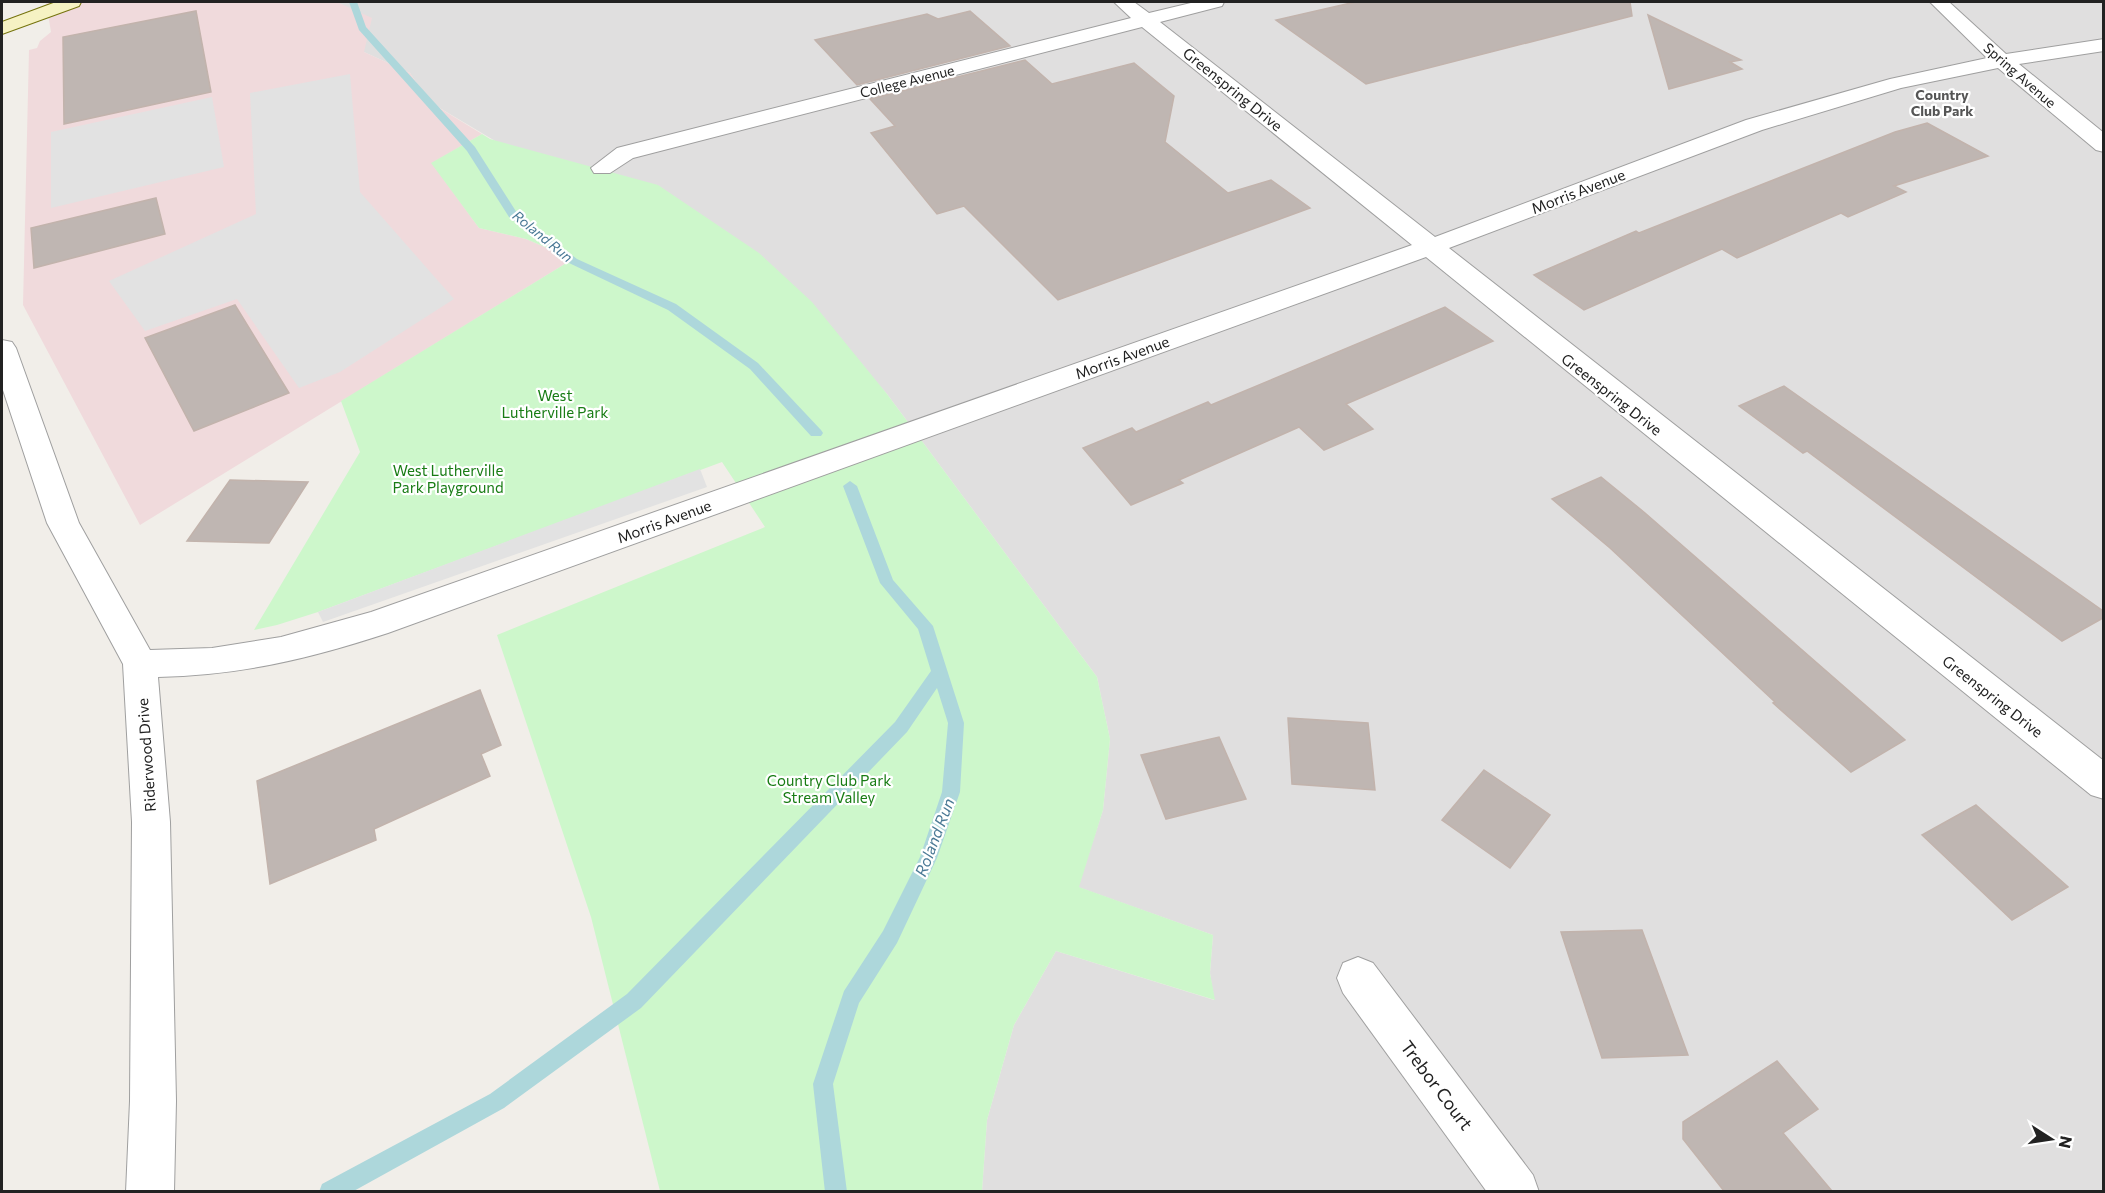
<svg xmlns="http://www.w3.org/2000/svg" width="2105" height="1193" font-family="Commissioner,sans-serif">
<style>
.residential{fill:#e0dfdf}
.commercial{fill:#f0dadc}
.park{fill:#cdf7cb}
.parking{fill:#e2e2e2}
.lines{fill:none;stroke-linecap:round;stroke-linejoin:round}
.stream{fill:#add7db;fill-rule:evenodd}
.building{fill:#bfb6b2;stroke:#c2b3ac;stroke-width:1.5}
.street-casing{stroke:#9f9f9f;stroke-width:2}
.secondary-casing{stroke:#75730d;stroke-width:2}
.street{fill:#fff;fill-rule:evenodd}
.secondary{fill:#f6f2c3;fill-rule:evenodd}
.labels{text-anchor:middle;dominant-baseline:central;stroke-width:4.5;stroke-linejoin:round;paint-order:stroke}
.far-street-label{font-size:14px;fill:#222;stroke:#fff}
.far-neighbourhood-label{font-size:14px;font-weight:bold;fill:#555;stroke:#fff}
.far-water-label{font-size:14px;font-style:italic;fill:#4a7995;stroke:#fff}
.street-label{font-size:15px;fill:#222;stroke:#fff}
.park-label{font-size:15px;fill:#187c14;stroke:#fff}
.water-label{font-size:16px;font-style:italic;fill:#4a7995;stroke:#fff}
.near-street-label{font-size:18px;fill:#222;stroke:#fff}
</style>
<rect width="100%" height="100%" fill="#f1eee9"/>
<polygon class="residential" points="337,2 2103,2 2103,1191 982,1191 987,1120 1014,1025 1056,951 1214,1000 1210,973 1213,935 1078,887 1103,810 1110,739 1097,677 887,394 851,353 428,101 410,73 364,52"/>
<polygon class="commercial" points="46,2 337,2 372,18 364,52 410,73 428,101 482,134 432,163 479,228 526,239 573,259 140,525 23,305 29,50 37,48 40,41 51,32"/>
<polygon class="park" points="482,134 490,139 658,185 759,253 812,302 887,394 1097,677 1110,739 1103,810 1079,887 1213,935 1210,973 1215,1000 1056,951 1014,1025 987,1120 982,1191 660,1191 591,917 497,635 765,527 722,462 318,612 277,625 254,630 360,452 341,401 573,259 526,239 479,228 431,163"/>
<g class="parking">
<polygon points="350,74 360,192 454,299 340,372 299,388 237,299 145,331 109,281 256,214 250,93"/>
<polygon points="212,97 224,167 51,208 51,132"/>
<polygon points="700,469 707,487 323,622 318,612"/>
</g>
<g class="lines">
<g class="stream">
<polygon points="349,2 357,2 366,27 475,147 517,213 577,259 676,304 758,363 821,430 823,433 821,436 811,436 750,369 668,310 569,263 509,217 467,151 359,30"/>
<polygon points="850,481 857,486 893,580 933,626 964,723 960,792 937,858 897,943 859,1003 833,1084 847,1192 825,1192 813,1084 844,991 883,931 920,857 942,792 948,723 937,688 907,732 641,1008 504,1108 352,1192 319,1192 322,1184 490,1094 627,994 895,722 931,671 918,629 880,583 843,486"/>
</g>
</g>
<g class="building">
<polygon points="1355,2 1630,2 1632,16 1366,84 1276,20"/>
<polygon points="196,11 211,92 64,124 63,37"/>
<polygon points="970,11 1010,46 857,85 815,40 927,14 938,19"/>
<polygon points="1648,15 1741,60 1730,62 1742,69 1669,89"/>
<polygon points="1025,60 1052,84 1134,63 1174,96 1165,142 1228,193 1271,180 1310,208 1058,300 964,206 937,214 871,133 895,126 870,99"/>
<polygon points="1927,123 1988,156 1894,186 1906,192 1848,217 1841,213 1737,258 1722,249 1584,310 1534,275 1636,231 1639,233 1895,132"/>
<polygon points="156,198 165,234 34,268 31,228"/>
<polygon points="235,305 289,393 194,431 145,338"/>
<polygon points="1445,307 1493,341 1346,404 1373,429 1324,450 1299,427 1179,480 1183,483 1131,505 1083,448 1132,428 1136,432 1208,402 1211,405"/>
<polygon points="1784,386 2103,611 2103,618 2062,641 1807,451 1803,453 1739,406"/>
<polygon points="1601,477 1645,513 1905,740 1851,772 1773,703 1775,702 1610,548 1552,499"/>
<polygon points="230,480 308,482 269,543 187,541"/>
<polygon points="480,690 501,745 481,754 490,776 374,829 376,840 270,884 257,781"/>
<polygon points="1288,718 1368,723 1375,790 1292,784"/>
<polygon points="1219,737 1246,799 1166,819 1141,755"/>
<polygon points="1484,770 1550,815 1510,868 1442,820"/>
<polygon points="1976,805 2068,887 2012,920 1922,835"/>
<polygon points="1642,930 1688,1055 1602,1058 1561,932"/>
<polygon points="1777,1061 1818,1109 1783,1133 1832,1191 1724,1191 1683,1139 1683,1122"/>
</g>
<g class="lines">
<defs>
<g id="street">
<path d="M1114,2H1134L1149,13L1195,2H1224L1222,6L1160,22L1435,237L1746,120L1890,79L1987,58L1930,2H1949L2006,54L2104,39V51L2019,64L2104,133V152L2096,150L1998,68L1901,88L1762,130L1449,248L2104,761V799L2091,795L1426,257L388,633C309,659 241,675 158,677L170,822L176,1101L174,1192H126L130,1101L132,822L123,664L47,523L2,387V340L12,342L16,348L79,523L150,650L212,648L281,637L371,612L1412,245L1142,27L633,158L610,173H594L591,168L617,148L1131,18Z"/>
<polygon points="1358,957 1373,963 1533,1175 1539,1192 1487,1192 1343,993 1337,978 1343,963"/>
</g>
<polygon id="secondary" points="56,2 81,2 79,6 2,34 2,22"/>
</defs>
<use href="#street" class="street-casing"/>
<use href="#secondary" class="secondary-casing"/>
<use href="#street" class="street"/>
<use href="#secondary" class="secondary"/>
</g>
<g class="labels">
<g class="far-street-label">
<text transform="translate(2020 75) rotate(41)">Spring Avenue</text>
<text transform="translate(907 81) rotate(-14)">College Avenue</text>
</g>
<g class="far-neighbourhood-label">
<text x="1942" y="94">Country<tspan x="1942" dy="16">Club Park</tspan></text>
</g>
<g class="far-water-label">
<text transform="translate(543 236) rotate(39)">Roland Run</text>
</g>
<g class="street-label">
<text transform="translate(1233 89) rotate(39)">Greenspring Drive</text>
<text transform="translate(1578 191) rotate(-21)">Morris Avenue</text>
<text transform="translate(1122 357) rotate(-20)">Morris Avenue</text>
<text transform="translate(1612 394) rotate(38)">Greenspring Drive</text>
<text transform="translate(664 521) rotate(-20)">Morris Avenue</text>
<text transform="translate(1993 696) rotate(38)">Greenspring Drive</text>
<text transform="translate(146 755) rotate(-94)">Riderwood Drive</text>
</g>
<g class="park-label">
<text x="555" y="395">West<tspan x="555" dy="17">Lutherville Park</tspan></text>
<text x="448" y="470">West Lutherville<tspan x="448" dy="17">Park Playground</tspan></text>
<text x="829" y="780">Country Club Park<tspan x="829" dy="17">Stream Valley</tspan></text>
</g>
<g class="water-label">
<text transform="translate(934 837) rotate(-69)">Roland Run</text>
</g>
<g class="near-street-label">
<text transform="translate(1437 1085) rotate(53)">Trebor Court</text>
</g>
</g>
<rect width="2105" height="1193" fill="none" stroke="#222222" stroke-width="6"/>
<g transform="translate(2051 1139) rotate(102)" stroke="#ffffff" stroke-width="4.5" paint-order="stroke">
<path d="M0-4.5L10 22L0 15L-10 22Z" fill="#222222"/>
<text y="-9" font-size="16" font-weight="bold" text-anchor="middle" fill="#222222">N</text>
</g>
</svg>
